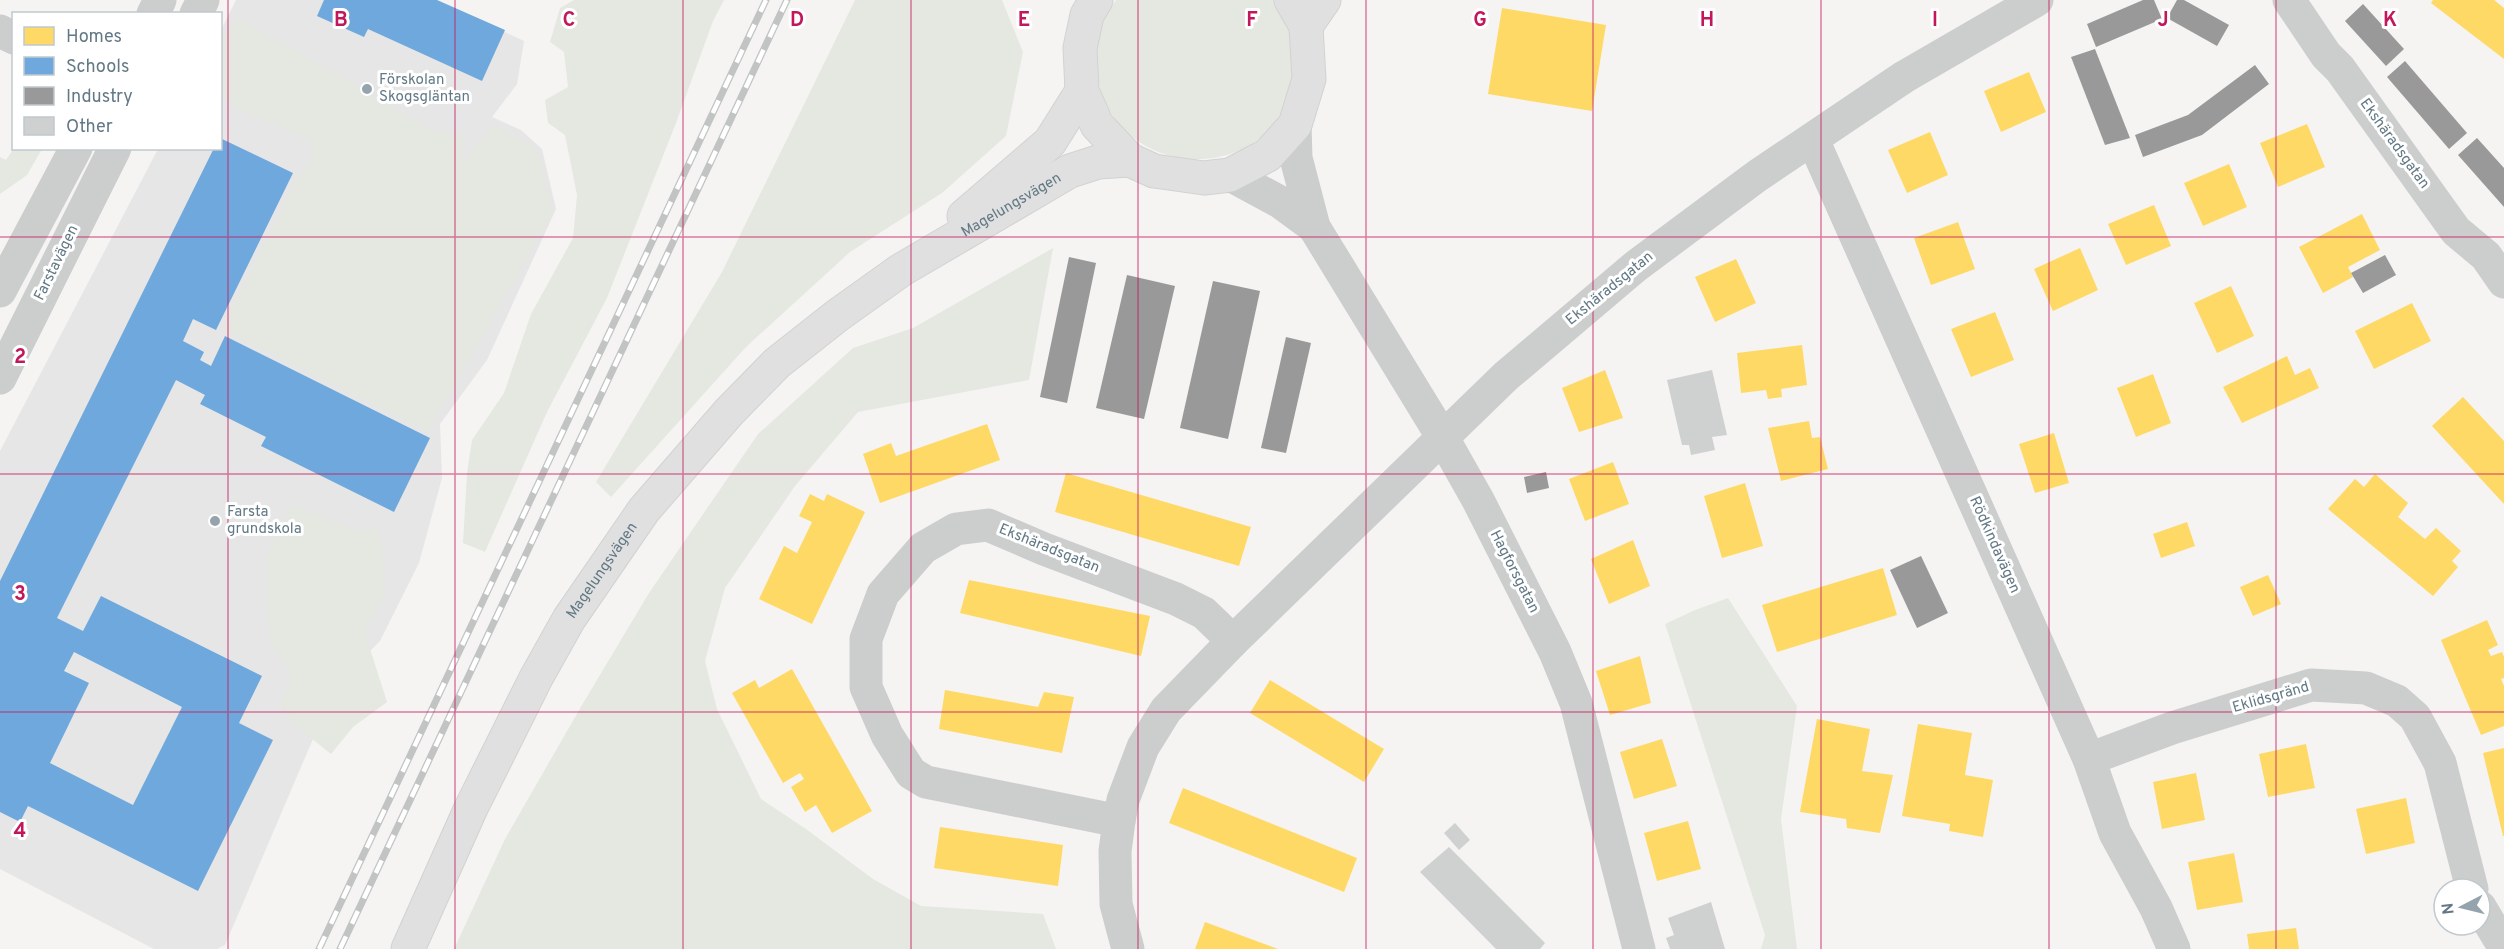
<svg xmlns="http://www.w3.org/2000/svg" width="2504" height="949" font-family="Overpass,sans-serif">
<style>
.built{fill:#e5e6e5}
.green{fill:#e4e8e1}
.homes{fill:#ffd966}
.schools{fill:#6fa8dc;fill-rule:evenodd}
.industry{fill:#999}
.building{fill:#cfd0d0}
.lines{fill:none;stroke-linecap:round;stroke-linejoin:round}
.major-casing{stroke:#d2d2d2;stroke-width:35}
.minor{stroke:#cccece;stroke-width:33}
.major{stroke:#e0e0e1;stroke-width:33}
.rail-casing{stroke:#c2c4c4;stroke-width:7}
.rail{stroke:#fff;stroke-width:4.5;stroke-dasharray:14;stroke-linecap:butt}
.grid{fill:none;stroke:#c2185b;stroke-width:1.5;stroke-opacity:0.55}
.poi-dot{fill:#95a4ac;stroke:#fff;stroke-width:2}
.labels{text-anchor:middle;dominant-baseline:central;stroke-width:6;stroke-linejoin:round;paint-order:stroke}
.poi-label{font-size:15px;fill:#627985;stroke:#fff;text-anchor:start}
.street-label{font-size:15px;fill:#627985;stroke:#fff}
.grid-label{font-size:20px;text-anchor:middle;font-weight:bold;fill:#c2185b;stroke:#fff;stroke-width:6;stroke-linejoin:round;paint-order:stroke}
</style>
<rect width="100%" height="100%" fill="#f5f4f3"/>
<polygon class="built" points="236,0 437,0 524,41 517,84 492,117 521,130 542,149 556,209 487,360 440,424 442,478 419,563 380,641 336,685 225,945 217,949 154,949 0,869 0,451 158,149 220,148 221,30"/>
<g class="green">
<polygon points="574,0 724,0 713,21 676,123 607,298 547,412 485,552 463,543 467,473 472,440 504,393 531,314 573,238 577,195 565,135 548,123 545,100 568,87 564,52 550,42 560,8"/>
<polygon points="855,0 1002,0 1023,52 1006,136 942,193 850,252 746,347 611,497 596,482 722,272"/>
<path d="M1116,0H1276C1281,11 1288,21 1292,33C1296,43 1293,58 1293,69C1292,163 1169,190 1115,119C1106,107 1100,92 1098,78C1094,50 1098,23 1116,0Z"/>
<polygon points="239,18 431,130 464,137 461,164 493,125 536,148 553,212 428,431 222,329 293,188 314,155 308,139 235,107 221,94 221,37"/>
<polygon points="14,148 42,149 27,175 0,194 0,157 6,160"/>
<polygon points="1053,248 1029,380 858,412 795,486 725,588 705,661 717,709 761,799 806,829 873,879 921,906 1043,914 1056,949 454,949 505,839 582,705 649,593 758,434 853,348 913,328"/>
<polygon points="293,505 356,530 377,530 383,547 385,596 364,630 387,702 353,727 331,754 291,722 282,702 293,676 270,640 266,557"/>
<polygon points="1728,598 1797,706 1781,819 1797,949 1761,949 1765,935 1665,624 1695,610"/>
</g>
<g class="homes">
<polygon points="2433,0 2494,0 2504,8 2504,59 2431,3"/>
<polygon points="1502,8 1606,25 1592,111 1488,94"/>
<polygon points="2029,72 2046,112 2001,132 1984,91"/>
<polygon points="2307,124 2325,167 2278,187 2260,143"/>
<polygon points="1930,132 1948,175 1907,193 1888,150"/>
<polygon points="2229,164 2247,207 2203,226 2184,183"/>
<polygon points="2154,205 2171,246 2126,265 2108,224"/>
<polygon points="2362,214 2380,250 2348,267 2353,277 2323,293 2299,247"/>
<polygon points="1958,222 1975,269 1931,285 1914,238"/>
<polygon points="2080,248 2098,290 2053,311 2034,269"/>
<polygon points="1736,259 1756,303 1715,322 1695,277"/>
<polygon points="2231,286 2254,336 2217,353 2194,303"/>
<polygon points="2412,303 2431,341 2374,369 2355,331"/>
<polygon points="1995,312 2014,360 1971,377 1951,329"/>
<polygon points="1802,345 1807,385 1781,389 1782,397 1768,399 1766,390 1741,393 1737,353"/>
<polygon points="2287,356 2295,375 2310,368 2319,388 2242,423 2223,387"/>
<polygon points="1605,370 1623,418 1579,432 1562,388"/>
<polygon points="2153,374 2171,423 2136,437 2117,388"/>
<polygon points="2463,397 2504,441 2504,504 2432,426"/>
<polygon points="1809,421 1812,438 1820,437 1828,469 1781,481 1768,428"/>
<polygon points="987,424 1000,460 880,503 863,454 891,443 896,456"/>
<polygon points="2054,433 2069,483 2035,493 2019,444"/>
<polygon points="1613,462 1629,504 1585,521 1569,479"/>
<polygon points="1066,473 1251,527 1239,566 1055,512"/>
<polygon points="2375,474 2408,503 2398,517 2425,539 2436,528 2461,551 2452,561 2458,567 2433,596 2328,509 2355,479 2364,487"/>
<polygon points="1745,483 1763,546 1722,558 1704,496"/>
<polygon points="810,494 824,501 827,494 865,512 812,624 759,599 784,546 797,553 812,522 799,516"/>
<polygon points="2187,522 2195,546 2161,558 2153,534"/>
<polygon points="1633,540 1650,586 1609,604 1591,559"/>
<polygon points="1883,568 1897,615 1777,652 1762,605"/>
<polygon points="2268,575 2281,604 2253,616 2240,587"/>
<polygon points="969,580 1150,616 1141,656 960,613"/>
<polygon points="2487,620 2498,645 2488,650 2491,656 2502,652 2504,657 2504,678 2501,679 2504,686 2504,726 2481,735 2441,640"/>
<polygon points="1640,656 1651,703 1610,715 1596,671"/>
<polygon points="792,669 872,811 832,833 816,805 805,812 791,787 804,779 800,773 783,783 732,693 755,680 759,688"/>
<polygon points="1270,680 1384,749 1364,782 1250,713"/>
<polygon points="945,690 1038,707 1044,692 1074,697 1062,753 939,729"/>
<polygon points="1817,719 1870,729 1862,771 1893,775 1880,833 1847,828 1846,819 1800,812"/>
<polygon points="1918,724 1972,733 1965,775 1993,780 1983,837 1949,831 1950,824 1902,816"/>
<polygon points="1662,739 1677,786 1634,799 1620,752"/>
<polygon points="2306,744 2315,788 2268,797 2259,754"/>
<polygon points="2504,748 2504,836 2503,836 2483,753"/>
<polygon points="2196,773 2205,820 2162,829 2153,782"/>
<polygon points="1183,788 1357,858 1344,892 1169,823"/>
<polygon points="2406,798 2415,843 2366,854 2356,809"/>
<polygon points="1688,821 1701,869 1657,881 1644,833"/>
<polygon points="940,827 1063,845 1058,886 934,868"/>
<polygon points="2234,853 2243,902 2197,910 2188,862"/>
<polygon points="1205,922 1278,949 1195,949"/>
<polygon points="2296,928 2299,949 2249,949 2247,934"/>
</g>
<g class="schools">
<polygon points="324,0 437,0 505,30 482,81 368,29 364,37 317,16"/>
<path d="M220,138L293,173L216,330L193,319L183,341L204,352L200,360L211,366L225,336L430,438L394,512L261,446L266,437L200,404L205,395L176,380L57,618L83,631L101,596L262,676L239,723L273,740L198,891L28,806L20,822L0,812V581L214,148H220ZM74,652L182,707L133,805L50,763L89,683L64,671Z"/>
</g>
<g class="industry">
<polygon points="2143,0 2154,0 2162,19 2096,47 2087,24"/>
<polygon points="2177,0 2184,0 2229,25 2217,46 2167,18"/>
<polygon points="2363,4 2404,49 2386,66 2345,21"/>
<polygon points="2095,49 2130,138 2105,145 2071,57"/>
<polygon points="2405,61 2467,133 2449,149 2387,77"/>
<polygon points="2255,65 2269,84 2202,135 2143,157 2135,135 2188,115"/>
<polygon points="2477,138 2504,168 2504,207 2458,155"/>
<polygon points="2385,255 2396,275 2363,293 2351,273"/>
<polygon points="1069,257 1096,263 1067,403 1040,397"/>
<polygon points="1127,275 1175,286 1144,419 1096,408"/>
<polygon points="1213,281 1260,291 1228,439 1180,428"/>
<polygon points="1286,337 1311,343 1286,453 1261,448"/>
<polygon points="1546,472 1549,488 1527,493 1524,477"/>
<polygon points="1921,556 1948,613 1917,628 1890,570"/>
</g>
<g class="building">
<polygon points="1712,370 1727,435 1712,437 1715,450 1691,455 1689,445 1682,445 1667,380"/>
<polygon points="1455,823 1470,840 1459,850 1444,833"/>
<polygon points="1449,847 1545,943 1540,949 1496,949 1420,872"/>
<polygon points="1711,902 1725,949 1670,949 1666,938 1674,935 1668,918"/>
</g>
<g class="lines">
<defs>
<g id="major">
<polyline points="1096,0 1087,15 1080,48 1082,91 1097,125 1130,160 1154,171 1204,178 1230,175 1268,155 1295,125 1309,79 1306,26 1291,0"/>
<polyline points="1306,26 1324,0"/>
<polyline points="964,216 1050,142 1082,91"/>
<path id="s1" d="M408,949L471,808L536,678L569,619L644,510L729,412L777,363L838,315L901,270L1070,171L1098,162L1130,160"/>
</g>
</defs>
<use href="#major" class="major-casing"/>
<g class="minor">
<polyline points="2289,0 2326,55 2340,69 2456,231 2486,256 2504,282"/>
<polyline points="153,14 160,0"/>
<polyline points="196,14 203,0"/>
<polyline points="0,31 14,38"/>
<polyline points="1295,125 1296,158 1314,227 1443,438 1478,500 1555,652 1576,703 1639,949"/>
<polyline points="1813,140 2089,759 2115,833 2156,908 2174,949"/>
<polyline points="1230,175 1280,202 1314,227"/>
<polyline points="0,291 76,148"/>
<polyline points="0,378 115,148"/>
<polyline points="2089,759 2172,728 2311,685 2366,688 2397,701 2415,717 2440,763 2472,889"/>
<polyline points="1119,821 926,782 911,773 887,735 866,687 866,639 883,594 923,548 956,529 988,525 1044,549 1176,599 1204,613 1233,641"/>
<polyline points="2480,907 2504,947"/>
<polyline points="1128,949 1116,904 1115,851 1119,821 1123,800 1143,747 1166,710 1233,641 1506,376 1636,266 1757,176 1904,77 2037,0"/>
</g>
<use href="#major" class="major"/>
<defs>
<g id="rail">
<polyline points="319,949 766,0"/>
<polyline points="340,949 787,0"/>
</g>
</defs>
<use href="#rail" class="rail-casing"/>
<use href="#rail" class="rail"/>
</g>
<path class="grid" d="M228,0V949M455,0V949M683,0V949M911,0V949M1138,0V949M1366,0V949M1593,0V949M1821,0V949M2049,0V949M2276,0V949M0,237H2504M0,474H2504M0,712H2504"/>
<g class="poi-dot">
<circle cx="367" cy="89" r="6"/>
<circle cx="215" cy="521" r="6"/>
</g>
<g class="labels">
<g class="poi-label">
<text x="379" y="80">Förskolan<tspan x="379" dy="17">Skogsgläntan</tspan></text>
<text x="227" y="512">Farsta<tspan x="227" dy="17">grundskola</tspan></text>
</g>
<g class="street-label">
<text transform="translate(2394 144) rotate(54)">Ekshäradsgatan</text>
<text stroke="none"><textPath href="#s1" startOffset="981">Magelungsvägen</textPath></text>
<text transform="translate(57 263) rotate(-64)">Farstavägen</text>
<text transform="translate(1610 289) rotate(-39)">Ekshäradsgatan</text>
<text transform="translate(1994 545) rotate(66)">Rödkindavägen</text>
<text transform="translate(1049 549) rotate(22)">Ekshäradsgatan</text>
<text stroke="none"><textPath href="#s1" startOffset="426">Magelungsvägen</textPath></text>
<text transform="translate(1514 572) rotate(63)">Hagforsgatan</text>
<text transform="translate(2271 698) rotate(-16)">Eklidsgränd</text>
</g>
</g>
<g class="grid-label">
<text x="341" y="26">B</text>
<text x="569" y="26">C</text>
<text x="797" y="26">D</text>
<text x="1024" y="26">E</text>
<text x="1252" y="26">F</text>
<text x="1480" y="26">G</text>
<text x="1707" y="26">H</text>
<text x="1935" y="26">I</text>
<text x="2163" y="26">J</text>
<text x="2390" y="26">K</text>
<text x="20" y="363">2</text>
<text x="20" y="600">3</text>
<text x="20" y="837">4</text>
</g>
<rect x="12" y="12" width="210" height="138" fill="#ffffff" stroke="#c0c9ce" stroke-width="1.5"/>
<rect x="24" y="27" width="30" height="18" fill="#ffd966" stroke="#c0c9ce" stroke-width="1.5"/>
<text x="66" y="42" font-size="18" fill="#627985">Homes</text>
<rect x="24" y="57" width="30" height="18" fill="#6fa8dc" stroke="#c0c9ce" stroke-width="1.5"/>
<text x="66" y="72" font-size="18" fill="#627985">Schools</text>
<rect x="24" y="87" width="30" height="18" fill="#999999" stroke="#c0c9ce" stroke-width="1.5"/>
<text x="66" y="102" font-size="18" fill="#627985">Industry</text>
<rect x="24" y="117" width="30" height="18" fill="#cfd0d0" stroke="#c0c9ce" stroke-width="1.5"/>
<text x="66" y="132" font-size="18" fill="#627985">Other</text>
<g transform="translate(2462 907) rotate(263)"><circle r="28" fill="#ffffff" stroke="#c0c9ce" stroke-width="1.5"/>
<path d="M0-4.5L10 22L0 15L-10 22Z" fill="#95a4ac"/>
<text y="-9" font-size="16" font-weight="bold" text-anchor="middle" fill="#627985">N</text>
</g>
</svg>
